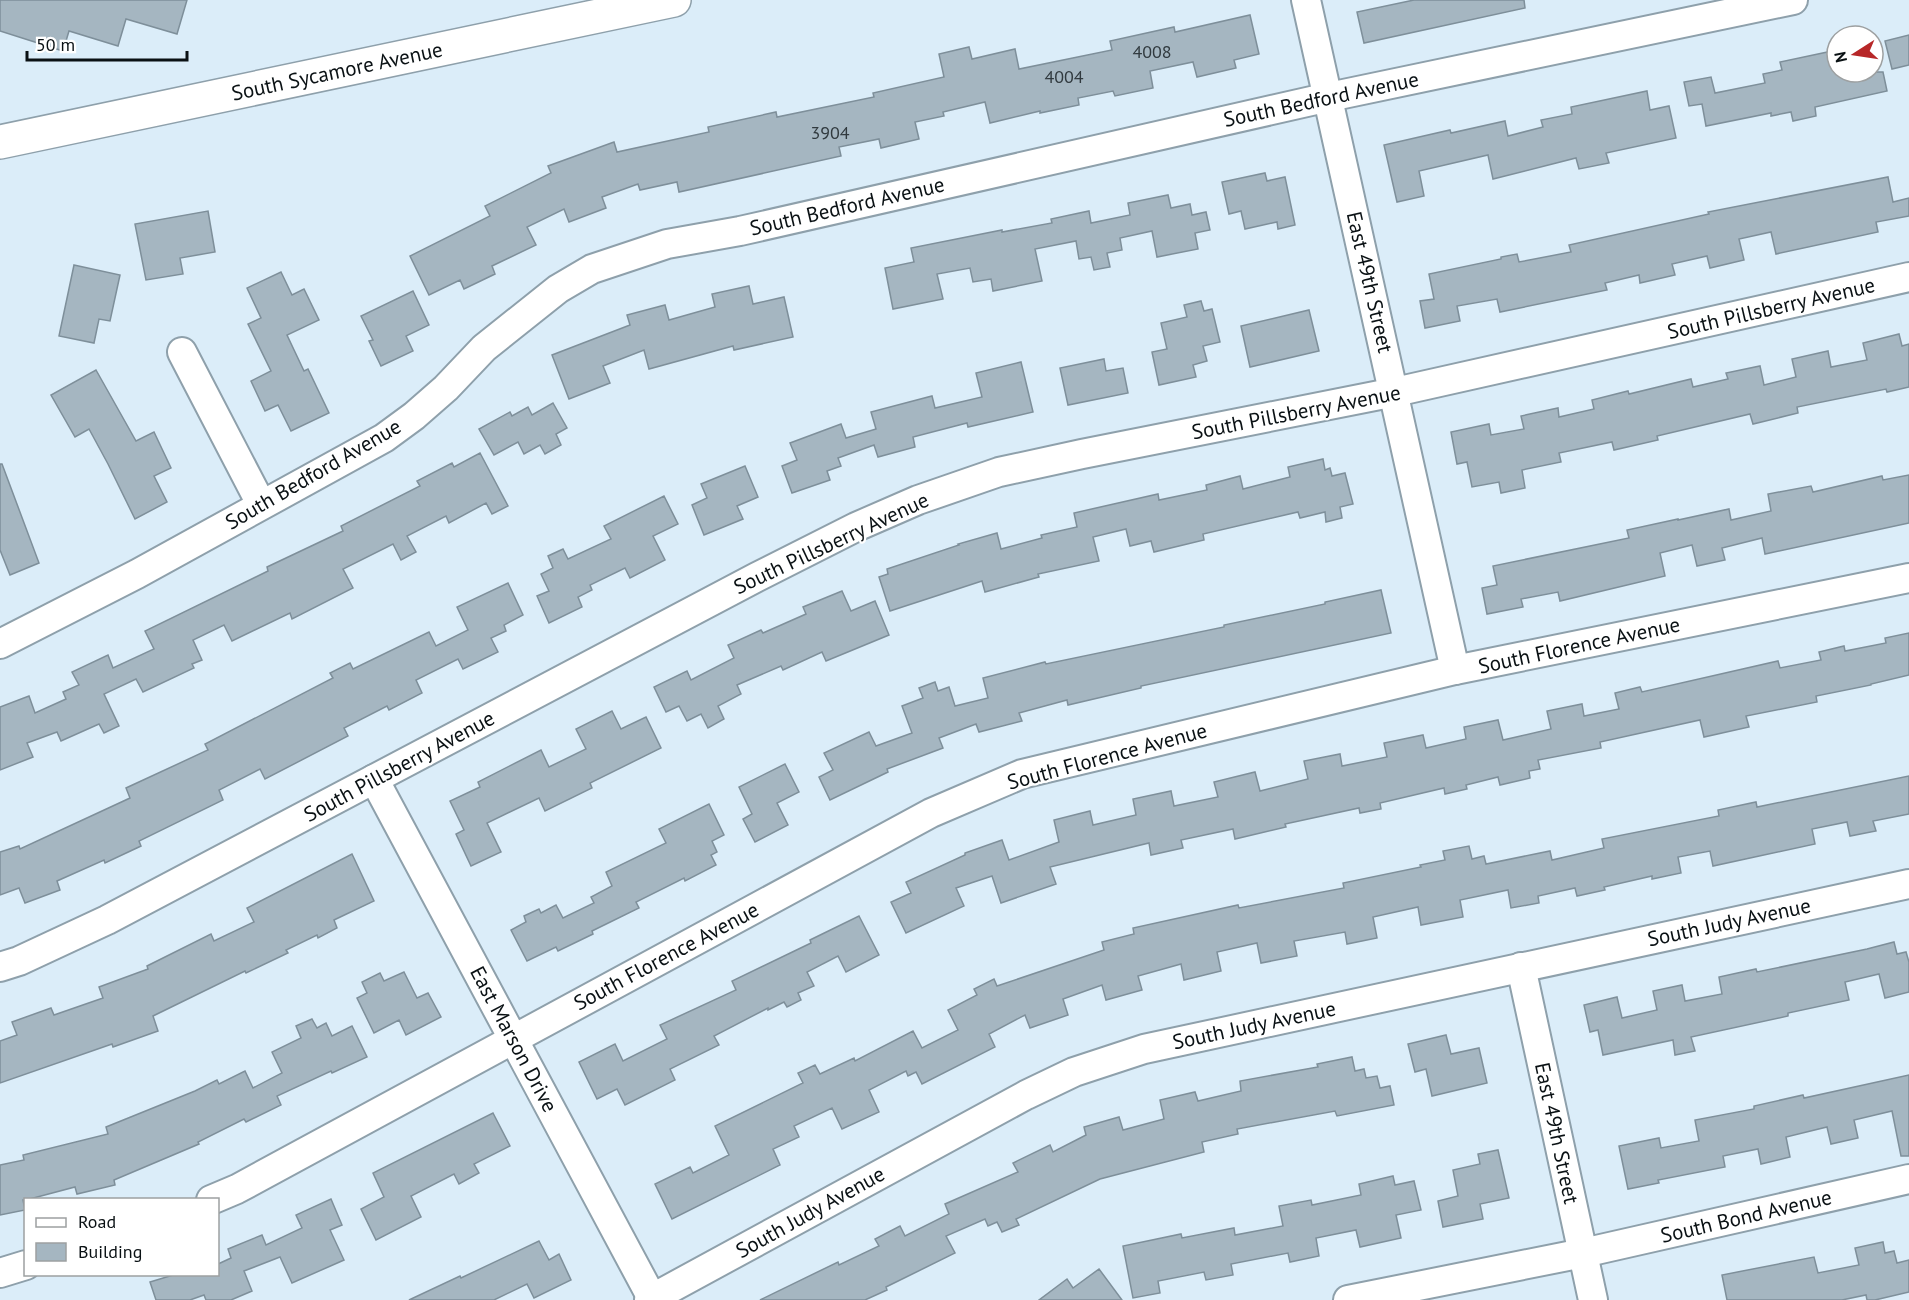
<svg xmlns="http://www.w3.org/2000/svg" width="1909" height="1300" font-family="'PT Sans',sans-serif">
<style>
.building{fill:#a5b6c1;stroke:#7e8f9a;stroke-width:1.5}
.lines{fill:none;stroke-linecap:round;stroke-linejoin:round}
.minor-casing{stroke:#8ea0ab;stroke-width:32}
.major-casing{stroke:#8ea0ab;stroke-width:36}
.minor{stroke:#fff;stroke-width:28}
.major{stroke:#fff;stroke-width:33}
.labels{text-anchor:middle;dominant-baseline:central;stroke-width:4.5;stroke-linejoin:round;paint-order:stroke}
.number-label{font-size:18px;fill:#313a3f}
.street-label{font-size:21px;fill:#0a1114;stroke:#fff}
</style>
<rect width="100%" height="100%" fill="#dbedf9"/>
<g class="building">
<polygon points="0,0 187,0 177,34 126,19 118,46 69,31 63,51 0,31"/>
<polygon points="1414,0 1524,0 1525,8 1364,43 1357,12"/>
<polygon points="1250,15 1259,54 1234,60 1236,68 1197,77 1193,62 1150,71 1153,88 1115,96 1113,91 1078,98 1079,105 1040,113 1040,111 990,123 985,102 943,112 944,116 915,122 919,139 881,148 879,139 839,147 841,156 679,192 677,182 640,190 638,184 602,197 606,208 569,222 564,209 527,227 536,245 492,266 495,274 464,289 460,280 429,295 410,256 490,216 485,206 551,173 548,166 614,142 617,152 709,132 708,127 776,112 777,117 874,97 873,93 944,77 939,54 969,47 972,59 1015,49 1019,69 1112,50 1110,41 1174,27 1175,32"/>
<polygon points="1909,35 1909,65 1892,69 1885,41"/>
<polygon points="1837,50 1837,72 1883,72 1887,91 1815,107 1816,116 1793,121 1791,112 1771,116 1771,113 1706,126 1702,104 1689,106 1684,82 1711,77 1715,93 1765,83 1763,74 1782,70 1780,62"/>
<polygon points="1647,91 1650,110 1669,106 1676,138 1606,153 1609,163 1579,169 1576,158 1493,179 1488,155 1419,171 1424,196 1397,202 1384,145 1450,130 1451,133 1505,121 1508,136 1543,127 1541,120 1572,114 1571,107"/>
<polygon points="1265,173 1267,181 1285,177 1295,225 1278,229 1277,222 1245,229 1241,211 1229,214 1222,182"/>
<polygon points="1888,177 1893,202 1909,198 1909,216 1876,222 1878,232 1776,254 1771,232 1739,239 1744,260 1710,268 1707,256 1672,264 1675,275 1640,283 1639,275 1605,283 1607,290 1500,312 1497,299 1457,306 1460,321 1425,328 1420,301 1434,299 1429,274 1501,259 1501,257 1517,254 1519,262 1571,252 1569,245 1709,214 1708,212"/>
<polygon points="1168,195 1171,208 1190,204 1192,215 1206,212 1210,230 1195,233 1198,249 1157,257 1152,231 1120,238 1122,250 1107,253 1110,267 1094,270 1091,257 1079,259 1076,241 1035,249 1042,281 993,291 991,279 973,282 970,268 937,274 943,299 893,309 885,268 914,262 911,248 1002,230 1002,232 1052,223 1051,219 1089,211 1091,223 1130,215 1128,203"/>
<polygon points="208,211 215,252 180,258 183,274 146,280 135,224"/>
<polygon points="74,265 120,275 110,321 99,319 94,343 59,336"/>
<polygon points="281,272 292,295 304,289 319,320 287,335 304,371 308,369 329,413 291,431 278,405 265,411 251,381 271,371 248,324 261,318 247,288"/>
<polygon points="749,286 753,304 784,297 793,337 734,350 733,346 649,369 644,350 603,366 610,383 569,399 552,355 630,325 627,315 665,305 669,320 715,307 712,294"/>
<polygon points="413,291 429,325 406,336 413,351 381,366 369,341 373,340 361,316"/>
<polygon points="1201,301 1204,311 1212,309 1220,342 1203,346 1207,361 1193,365 1196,377 1159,385 1152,352 1167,349 1161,323 1187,317 1184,305"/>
<polygon points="1309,310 1319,351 1250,367 1241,326"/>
<polygon points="1899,334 1902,346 1909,344 1909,387 1887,392 1886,389 1797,407 1798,413 1753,424 1750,414 1657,436 1658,440 1614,450 1612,442 1559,453 1561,462 1522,470 1525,488 1501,493 1499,482 1472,487 1467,462 1457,464 1451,432 1489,424 1491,435 1524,429 1521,416 1558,408 1559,417 1594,409 1592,400 1628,391 1629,394 1691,379 1693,387 1728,379 1726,373 1760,366 1764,385 1796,377 1792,359 1828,351 1831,367 1867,360 1863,343"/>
<polygon points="1104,359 1106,371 1123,368 1128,393 1068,405 1060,368"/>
<polygon points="1021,362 1033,412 968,427 967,423 913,437 915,447 878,457 874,445 838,458 841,466 827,471 830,480 792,493 782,466 797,460 790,443 841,424 846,438 876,429 871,412 932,396 935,408 982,397 976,373"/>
<polygon points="96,370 136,441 154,432 171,468 154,476 167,502 135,519 108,464 89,429 75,437 51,395"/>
<polygon points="553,403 567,428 556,434 561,445 545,454 540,445 524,454 518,442 494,455 479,429 510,412 512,416 528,407 532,415"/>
<polygon points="480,453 508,506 492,514 486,503 449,523 446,516 407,536 416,552 401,560 393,544 343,569 353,588 292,619 290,613 232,641 224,625 193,640 202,660 192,664 194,668 143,692 136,679 104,694 119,726 104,733 99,724 61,741 57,732 27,743 33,757 0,770 0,707 29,696 35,713 66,699 63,692 79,685 72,672 108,655 113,668 154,649 145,631 268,571 267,567 343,531 341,526 420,486 417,481 452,463 454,467"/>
<polygon points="1323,459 1325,470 1330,468 1332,476 1345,473 1353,504 1340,507 1342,518 1326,522 1325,512 1300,518 1298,512 1203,534 1204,540 1154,552 1151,541 1130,546 1126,529 1093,537 1099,561 1038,574 1039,577 985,592 982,581 890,611 879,577 888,574 887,569 959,545 958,544 997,533 1001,549 1042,538 1041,535 1077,527 1074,513 1158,494 1159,500 1207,490 1206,485 1240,476 1243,489 1290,477 1288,467"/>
<polygon points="0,464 2,464 39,563 10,575 0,550"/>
<polygon points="745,466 758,497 737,506 743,519 704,535 692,505 707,498 701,484"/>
<polygon points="1909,475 1909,523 1765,554 1762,538 1722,548 1725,560 1697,566 1692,545 1660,553 1665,576 1560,601 1558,592 1521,599 1523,607 1487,614 1482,588 1497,585 1493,566 1629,538 1627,530 1678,519 1678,520 1729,509 1731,520 1771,511 1768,494 1811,486 1813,492 1882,476 1883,480"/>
<polygon points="664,496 678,524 653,536 665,560 630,578 625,568 590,585 592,590 578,597 582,607 549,623 537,596 549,591 541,574 553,568 548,556 563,549 568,559 611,539 604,526"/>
<polygon points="508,583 523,615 504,625 506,631 491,638 498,652 463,669 458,659 416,680 422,693 389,710 387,706 344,728 348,736 265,779 260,769 219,790 223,800 139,841 141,846 105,863 104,860 57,881 60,890 25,903 19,888 0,895 0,852 19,846 20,849 130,798 126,788 208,750 205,744 333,678 330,673 350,663 353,669 429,632 436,646 468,630 457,607"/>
<polygon points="1381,590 1391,633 1141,686 1141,688 1068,705 1067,700 1019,713 1022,721 979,732 976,724 939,738 943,748 887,769 888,772 830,800 819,777 833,770 824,753 869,732 876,746 912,733 902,706 923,698 919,688 935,682 938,691 949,687 955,706 988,698 983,678 1045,662 1046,664 1224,627 1224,625 1325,604 1325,602"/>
<polygon points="842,591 851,611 875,601 889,635 826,661 822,652 783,670 781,666 737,685 741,694 718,706 724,719 708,728 701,714 687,721 679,706 666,712 654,687 687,671 691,680 734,658 728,645 761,630 763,633 806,614 803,607"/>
<polygon points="1909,633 1909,675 1871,684 1871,685 1816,696 1817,702 1746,716 1749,727 1704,737 1700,720 1600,742 1601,748 1538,760 1540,769 1529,771 1530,778 1500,785 1498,777 1466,785 1467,789 1445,794 1444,788 1380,803 1381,809 1360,813 1359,808 1285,824 1286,827 1235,839 1233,829 1181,840 1183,848 1151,855 1149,843 1050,867 1056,884 1001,903 992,876 956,888 964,906 906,933 891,902 911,893 906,882 965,855 965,853 1002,840 1009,860 1059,842 1054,820 1090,811 1093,825 1136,815 1133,799 1171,791 1174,806 1218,797 1214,782 1255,772 1260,791 1308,779 1304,761 1340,754 1342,766 1387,757 1384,743 1423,735 1426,748 1466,739 1464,727 1498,720 1503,740 1551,729 1547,711 1582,704 1584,716 1619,709 1615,693 1640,687 1642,692 1778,661 1780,668 1821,660 1819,652 1844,646 1845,651 1886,643 1885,638"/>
<polygon points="612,711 621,729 646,717 661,748 590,783 592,788 545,811 539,798 487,823 501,852 471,866 456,834 464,830 450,801 480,787 478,782 541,750 549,767 586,749 576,729"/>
<polygon points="785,764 799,792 777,803 788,825 755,842 743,819 752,814 739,787"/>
<polygon points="1909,776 1909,814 1873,821 1876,831 1850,836 1847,822 1812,829 1815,844 1713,866 1710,851 1678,857 1681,873 1652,879 1652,876 1604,887 1605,890 1577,896 1575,888 1538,896 1539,903 1511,908 1508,890 1460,900 1463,917 1421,925 1418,907 1373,917 1377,938 1347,944 1345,932 1294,941 1297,956 1261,963 1257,943 1217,952 1221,971 1184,980 1181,964 1138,976 1142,990 1106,1000 1102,985 1063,999 1068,1015 1030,1028 1025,1015 989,1034 995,1047 922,1084 916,1072 908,1076 906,1071 869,1090 879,1112 842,1129 832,1108 794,1126 799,1137 773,1149 780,1165 672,1219 655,1184 690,1167 693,1173 729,1155 715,1126 803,1083 798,1073 815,1065 820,1074 854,1058 855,1061 913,1031 922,1048 958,1030 948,1010 977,995 974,989 994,979 997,986 1104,950 1102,942 1134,934 1133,928 1238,905 1239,908 1344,888 1343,883 1421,867 1420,865 1445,860 1443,851 1469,846 1472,859 1484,856 1486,864 1550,851 1552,860 1604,848 1602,839 1719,816 1718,810 1756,802 1757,807"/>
<polygon points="709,804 724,835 712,841 717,852 711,855 716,865 685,881 684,878 636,902 639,908 592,931 593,934 558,951 556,947 527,961 511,930 526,922 524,916 539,909 541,913 556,905 563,918 594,903 591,897 612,886 606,872 666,843 659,829"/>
<polygon points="352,854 374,901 334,920 337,928 318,938 317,935 286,950 288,953 246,973 245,971 153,1016 158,1031 113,1047 112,1044 0,1083 0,1041 17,1035 12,1022 51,1008 54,1015 103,998 99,987 148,969 147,966 211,934 214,941 254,922 247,908"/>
<polygon points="859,916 879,955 846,972 838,956 807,972 814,986 798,993 801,1000 787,1007 784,1002 768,1010 768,1008 714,1036 719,1045 670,1069 675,1080 625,1105 617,1089 597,1099 579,1062 615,1044 623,1061 667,1039 660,1025 736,990 732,981 811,943 810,940"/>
<polygon points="1894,942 1897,954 1906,952 1909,962 1909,992 1885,998 1879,974 1845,982 1849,1000 1788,1013 1788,1016 1691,1037 1695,1051 1675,1055 1673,1040 1603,1055 1598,1030 1590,1032 1584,1005 1617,997 1622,1018 1657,1010 1653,991 1682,985 1685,1001 1722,994 1719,977 1756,969 1757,972 1867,949"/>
<polygon points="404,972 417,998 428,993 441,1017 406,1035 399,1020 374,1033 357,998 367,993 362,982 380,973 384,981"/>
<polygon points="312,1019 317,1028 326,1023 332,1036 352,1026 367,1057 332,1073 331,1071 277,1096 281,1105 246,1122 244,1119 198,1142 199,1144 114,1180 115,1185 77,1194 75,1187 26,1200 23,1200 25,1210 0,1215 0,1165 24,1160 23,1155 108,1134 106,1127 195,1091 217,1080 219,1084 245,1071 253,1088 282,1073 272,1052 301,1038 296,1026"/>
<polygon points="1446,1035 1451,1054 1479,1048 1487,1083 1432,1096 1426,1069 1415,1072 1408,1044"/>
<polygon points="1352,1057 1355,1071 1364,1069 1366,1078 1377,1076 1380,1088 1390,1086 1394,1105 1337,1116 1335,1111 1237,1129 1238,1134 1202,1142 1204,1152 1100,1179 1016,1219 1019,1225 1002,1232 997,1222 988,1226 985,1219 946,1236 955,1253 886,1287 887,1290 865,1300 760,1300 838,1262 839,1265 879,1246 875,1239 900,1226 905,1236 949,1214 945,1204 1018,1172 1013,1163 1050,1145 1053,1152 1086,1135 1084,1127 1119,1117 1123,1130 1164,1119 1160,1100 1195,1092 1198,1101 1241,1091 1240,1081 1318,1067 1317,1064"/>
<polygon points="1909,1075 1909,1156 1901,1156 1892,1111 1854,1120 1858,1138 1831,1144 1827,1127 1786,1137 1790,1157 1761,1164 1758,1149 1723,1156 1725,1167 1658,1180 1659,1183 1628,1189 1619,1146 1659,1138 1661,1148 1699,1141 1695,1120 1754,1109 1754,1106 1803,1095 1804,1098"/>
<polygon points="493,1113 510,1146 474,1164 479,1173 459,1184 454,1174 411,1196 421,1217 376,1240 361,1209 384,1197 373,1173"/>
<polygon points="1498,1150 1509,1198 1480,1204 1483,1219 1443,1227 1438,1201 1458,1196 1453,1170 1480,1164 1478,1154"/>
<polygon points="1393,1176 1395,1185 1414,1181 1421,1210 1396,1215 1401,1238 1360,1247 1356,1230 1316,1238 1319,1256 1290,1262 1288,1253 1231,1264 1233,1275 1206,1280 1204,1272 1158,1281 1160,1293 1133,1298 1123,1246 1181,1234 1182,1238 1234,1228 1235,1235 1283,1226 1279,1206 1311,1200 1312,1205 1361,1195 1359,1184"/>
<polygon points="331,1199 342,1225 330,1230 344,1260 292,1283 280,1257 244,1271 252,1291 231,1300 206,1300 204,1295 190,1300 156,1300 150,1282 173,1275 218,1275 218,1264 231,1258 228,1249 262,1235 266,1245 302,1228 296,1215"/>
<polygon points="539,1241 549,1260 559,1254 571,1280 534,1298 527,1284 494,1300 409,1300 460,1276 461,1278"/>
<polygon points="1883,1242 1885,1253 1894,1251 1897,1263 1909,1260 1909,1292 1875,1300 1867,1300 1866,1295 1842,1300 1727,1300 1722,1275 1814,1257 1818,1273 1859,1265 1855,1248"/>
<polygon points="1099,1269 1122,1300 1039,1300 1067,1279 1073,1288"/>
</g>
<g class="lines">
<defs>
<g id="minor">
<polyline points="1306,0 1455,670"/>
<polyline points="182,352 261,504"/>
<polyline points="0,644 137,574 384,438 414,416 446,388 484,348 558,289 592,269 667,244 740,231 1329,97 1793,0"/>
<polyline points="374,779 653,1300"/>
<polyline points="0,967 19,961 107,920 757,577 856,527 918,500 999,472 1082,454 1395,392 1909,277"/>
<polyline points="1521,967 1593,1300"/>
<polyline points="211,1200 237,1189 931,813 1022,774 1455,670 1909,578"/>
<polyline points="0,1273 26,1265"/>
<polyline points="649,1300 1026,1095 1074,1072 1144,1049 1909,884"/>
<polyline points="1348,1300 1583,1253 1909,1179"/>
</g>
<polyline id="major" points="0,142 674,0"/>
</defs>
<use href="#minor" class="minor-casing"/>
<use href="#major" class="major-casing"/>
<use href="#minor" class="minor"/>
<use href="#major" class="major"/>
</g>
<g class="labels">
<g class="number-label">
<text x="1152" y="51">4008</text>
<text x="1064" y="76">4004</text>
<text x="830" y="132">3904</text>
</g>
<g class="street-label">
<text transform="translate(337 71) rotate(-12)">South Sycamore Avenue</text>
<text transform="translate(1321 99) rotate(-12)">South Bedford Avenue</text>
<text transform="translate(847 206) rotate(-13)">South Bedford Avenue</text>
<text transform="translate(1370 282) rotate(77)">East 49th Street</text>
<text transform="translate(1771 308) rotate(-13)">South Pillsberry Avenue</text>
<text transform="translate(1296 412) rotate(-11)">South Pillsberry Avenue</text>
<text transform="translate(313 474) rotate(-30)">South Bedford Avenue</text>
<text transform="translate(831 543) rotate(-25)">South Pillsberry Avenue</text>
<text transform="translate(1579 645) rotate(-12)">South Florence Avenue</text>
<text transform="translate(1107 756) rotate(-15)">South Florence Avenue</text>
<text transform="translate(399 766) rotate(-28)">South Pillsberry Avenue</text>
<text transform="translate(1729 922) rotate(-12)">South Judy Avenue</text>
<text transform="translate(666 956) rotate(-28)">South Florence Avenue</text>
<text transform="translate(1254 1025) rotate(-12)">South Judy Avenue</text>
<text transform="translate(514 1039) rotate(62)">East Marson Drive</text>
<text transform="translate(1557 1133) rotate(78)">East 49th Street</text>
<text transform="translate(810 1212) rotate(-29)">South Judy Avenue</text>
<text transform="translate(1746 1216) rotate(-13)">South Bond Avenue</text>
</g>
</g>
<rect x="24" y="1198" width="195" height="78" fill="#ffffff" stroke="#9da0a1" stroke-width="1.5"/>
<rect x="36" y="1218" width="30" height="9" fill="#ffffff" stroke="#9da0a1" stroke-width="1.5"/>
<text x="78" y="1228" font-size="18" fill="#0a1114">Road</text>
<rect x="36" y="1243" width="30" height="18" fill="#a5b6c1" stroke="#9da0a1" stroke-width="1.5"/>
<text x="78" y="1258" font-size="18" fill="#0a1114">Building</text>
<g transform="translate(1855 54) rotate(258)"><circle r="28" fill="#ffffff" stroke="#9da0a1" stroke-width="1.5"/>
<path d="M0-4.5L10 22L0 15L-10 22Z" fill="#b72728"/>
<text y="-9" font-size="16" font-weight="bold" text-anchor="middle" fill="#0a1114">N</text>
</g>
<path d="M27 51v9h160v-9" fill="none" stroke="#0a1114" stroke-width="3"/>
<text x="36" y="51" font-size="18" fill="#0a1114" stroke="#ffffff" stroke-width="4.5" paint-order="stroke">50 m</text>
</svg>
